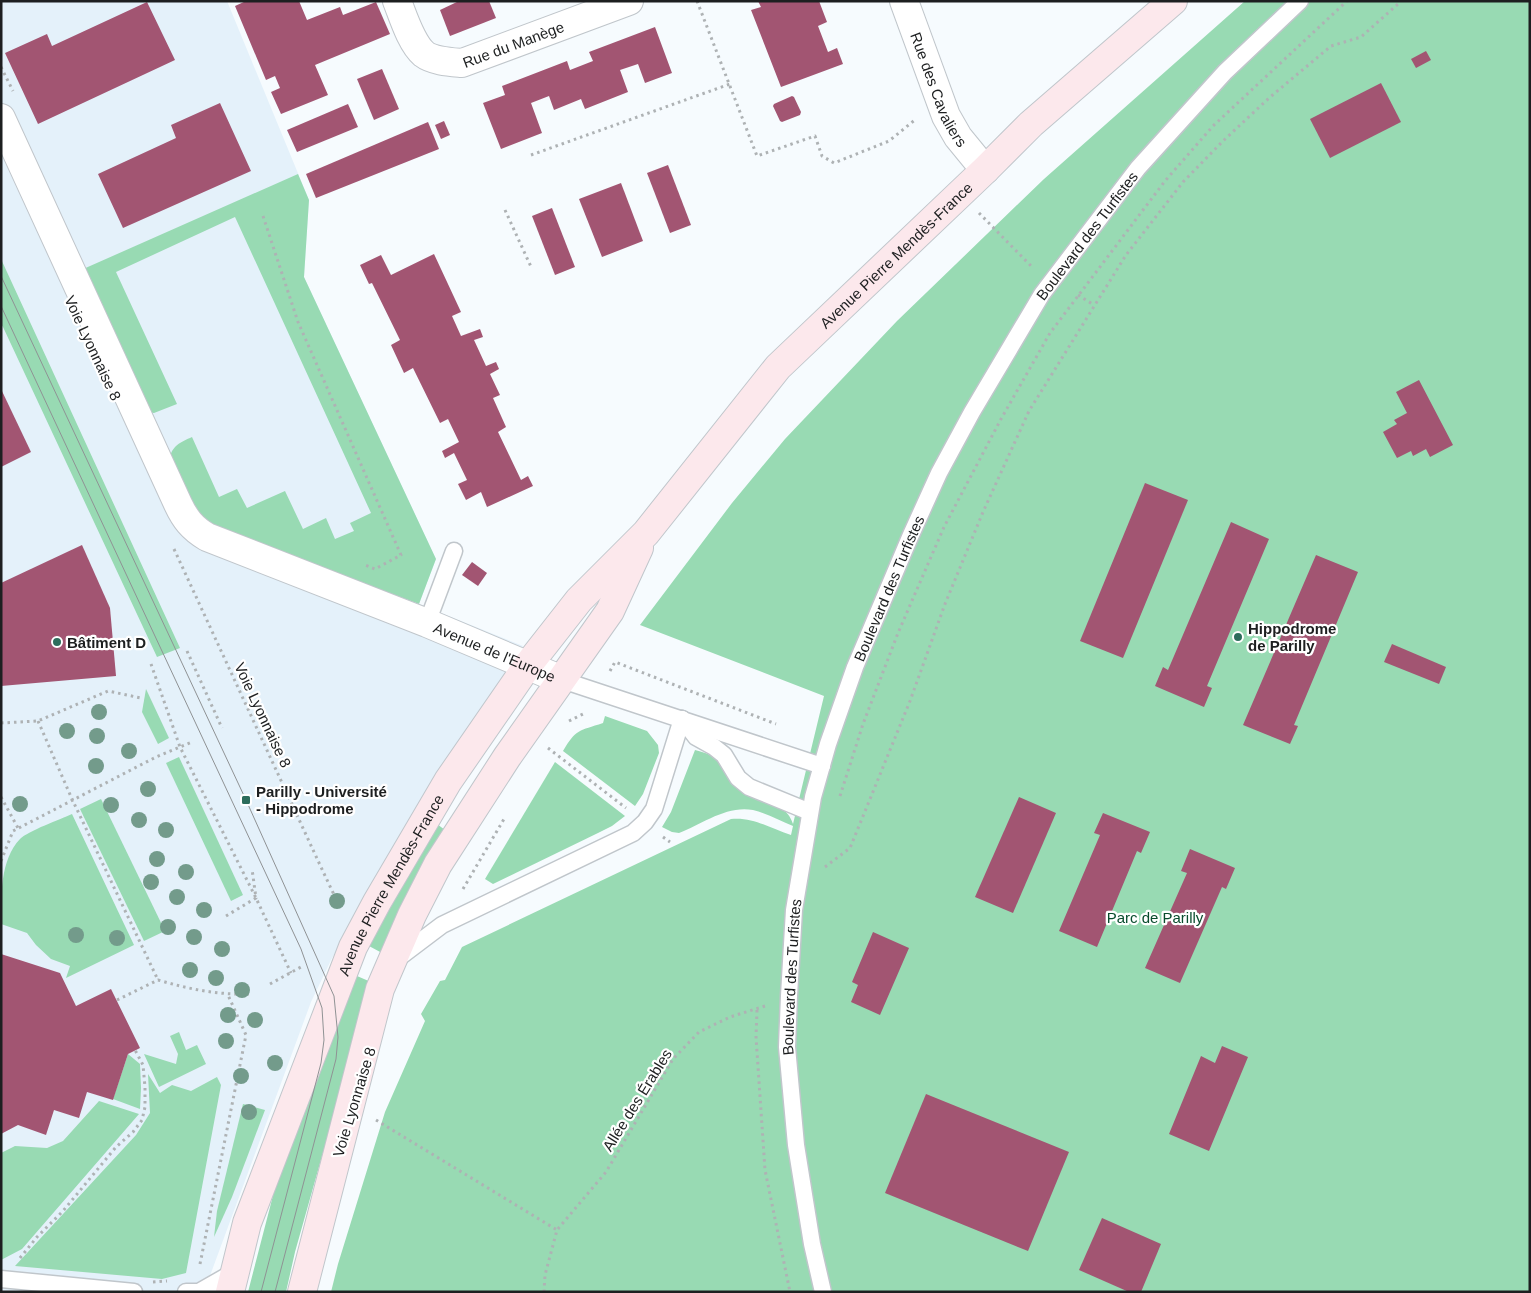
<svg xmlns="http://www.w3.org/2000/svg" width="1531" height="1293" font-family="Arial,sans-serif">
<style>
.built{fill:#e4f1fa}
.green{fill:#98dab3}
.building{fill:#a25572}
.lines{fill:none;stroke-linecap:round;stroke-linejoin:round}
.service-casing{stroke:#c0c6cb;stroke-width:19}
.minor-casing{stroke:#c0c6cb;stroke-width:30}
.secondary-casing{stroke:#c0c6cb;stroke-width:30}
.path{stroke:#aeb2b4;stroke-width:3;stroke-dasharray:2.5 4;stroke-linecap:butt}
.service{stroke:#fff;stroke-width:16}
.minor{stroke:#fff;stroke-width:28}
.secondary{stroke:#fce8ec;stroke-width:28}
.tram{stroke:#8f9294;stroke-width:1}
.tree{fill:#739b8b}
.poi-dot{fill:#2d6d5c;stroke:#fff;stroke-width:2}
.labels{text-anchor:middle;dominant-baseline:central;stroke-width:4.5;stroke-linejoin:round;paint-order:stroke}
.street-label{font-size:15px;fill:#1d1f20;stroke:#fff}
.poi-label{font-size:15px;font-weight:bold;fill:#1d1f20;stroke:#fff;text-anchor:start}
.park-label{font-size:15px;fill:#084c2d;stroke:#fff}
</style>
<rect width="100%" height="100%" fill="#f6fbfe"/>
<polygon class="built" points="1,1 227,1 309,200 304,277 436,559 419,604 523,646 454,753 332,958 311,1002 204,1292 1,1292"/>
<g class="green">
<path d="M1245,1H1530V1292H331L338,1264L385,1112L425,1021L421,1014L440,981L445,980L462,947L731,819C754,817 769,828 791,835L793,826C780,821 766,813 753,810C727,805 702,824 679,833L672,832L662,827L671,812L695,750C702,752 710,754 716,758C728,766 733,782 743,792C760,807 785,799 793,824L824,696L640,625L732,503L785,439L897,321L1044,179Z"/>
<path d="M298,174L309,200L304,277L436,559L419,604L208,525L199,519L170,459C171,446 181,442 192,437L219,497L237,489L247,508L285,491L303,529L326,518L335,539L354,531L350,523L371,513L235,217L116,272L177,404L154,413L147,412L81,270Z"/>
<polygon points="1,259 180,648 157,657 3,327 1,324"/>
<polygon points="146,689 169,738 158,744 142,712"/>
<path d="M605,716L647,731L658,745L659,753L643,794L635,806L563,751C576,729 579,731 603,723Z"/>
<polygon points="179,757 243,895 231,901 166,763"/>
<polygon points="555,762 625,816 612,826 598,833 493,884 485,879"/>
<polygon points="101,799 165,931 144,941 80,809"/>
<path d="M72,814L134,945L66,978L70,966L51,959L36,945L27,933L1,924C1,896 0,860 20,839C28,831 61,819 72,814Z"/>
<polygon points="437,824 445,830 409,890 382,953 369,946"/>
<polygon points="357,976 371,982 295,1252 286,1292 248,1292 276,1184 308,1091"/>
<polygon points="179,1032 186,1050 197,1045 206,1064 159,1087 144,1054 176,1064 178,1054 170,1036"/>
<polygon points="128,1054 140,1064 141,1088 140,1109 113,1099"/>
<polygon points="148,1074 160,1093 172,1085 191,1091 217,1077 221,1085 186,1273 162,1279 15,1266 136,1135 150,1113"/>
<polygon points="99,1101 139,1114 22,1249 1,1260 1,1153 15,1146 47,1148 63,1141"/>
<polygon points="243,1104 265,1110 232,1197 214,1237 217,1211"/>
</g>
<g class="building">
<polygon points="246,1 299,1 307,20 340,7 343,15 376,2 390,34 315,65 328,95 281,114 271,92 280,88 275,76 266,80 235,6"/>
<polygon points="459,1 489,1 496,18 450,36 440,10"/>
<polygon points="758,1 819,1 827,22 818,26 828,52 837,48 843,64 781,87 751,10 761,7"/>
<polygon points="147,2 175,60 38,124 5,53 47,34 52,46"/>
<polygon points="655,27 672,73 645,83 638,64 620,70 628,92 585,109 581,99 554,110 549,96 531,103 542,133 501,149 483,103 505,95 502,86 567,61 570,70 593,61 589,52"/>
<polygon points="1426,51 1431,60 1416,68 1411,59"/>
<polygon points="382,69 399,109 374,120 357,79"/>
<polygon points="1381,83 1401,122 1330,158 1310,119"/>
<polygon points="792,96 794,97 801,112 800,115 782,122 780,121 773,106 774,104"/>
<polygon points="220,103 251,171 123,228 98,174 176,138 171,125"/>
<polygon points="348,104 358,127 297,152 287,130"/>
<polygon points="444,121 450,135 441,139 435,125"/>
<polygon points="428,122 439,149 316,198 306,174"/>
<polygon points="668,165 691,225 670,233 647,173"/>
<polygon points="621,183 643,241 602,257 579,199"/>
<polygon points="552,208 575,267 555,275 532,216"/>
<polygon points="434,254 461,312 452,316 461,336 480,329 483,337 474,340 486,366 496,362 499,369 490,374 500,395 493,398 506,427 498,432 521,480 528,476 533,486 487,507 481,492 466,500 458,484 467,480 454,453 445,458 442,451 459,442 448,419 440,423 413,368 404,373 391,345 400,340 372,283 369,284 360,265 381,255 391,275"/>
<polygon points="1419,380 1453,445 1430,457 1426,449 1413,456 1411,451 1397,458 1383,432 1397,424 1394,420 1407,413 1396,392"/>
<polygon points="1,389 31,452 1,467"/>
<polygon points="1145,483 1188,500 1123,658 1080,641"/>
<polygon points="1231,522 1269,539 1207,686 1212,688 1204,707 1155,686 1163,667 1168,670"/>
<polygon points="82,545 110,608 116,676 1,686 1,583"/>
<polygon points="1316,555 1358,572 1294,725 1298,726 1290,744 1243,725"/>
<polygon points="472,562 487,573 478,586 462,575"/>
<polygon points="1392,644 1446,667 1439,684 1384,662"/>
<polygon points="1019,797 1056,813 1013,913 975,897"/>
<polygon points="1103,813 1150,832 1141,853 1137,851 1097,947 1059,931 1100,835 1094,833"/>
<polygon points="1190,849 1235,868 1226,889 1222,887 1180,983 1145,968 1187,873 1181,871"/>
<polygon points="873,932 909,948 880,1015 851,1002 858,985 852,982"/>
<polygon points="1,954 60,973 76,1006 111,989 140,1048 128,1054 113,1100 87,1092 79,1118 54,1110 46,1135 18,1125 1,1134"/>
<polygon points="1222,1046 1248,1057 1209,1151 1169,1134 1201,1056 1215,1063"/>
<polygon points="926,1094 1069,1152 1028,1251 885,1193"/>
<polygon points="1102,1218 1161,1244 1141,1292 1129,1292 1079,1270"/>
</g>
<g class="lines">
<defs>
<g id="service">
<polyline points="427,623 454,551"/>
<polyline points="562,680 822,766"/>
<polyline points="682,719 696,737 714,747 724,755 738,778 749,787 810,812"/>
<polyline points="397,959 442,925 633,833 645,822 654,809 682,719"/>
<polyline points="1,1279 134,1292"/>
<polyline points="186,1292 199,1292 234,1272"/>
<path id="s1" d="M823,1292L812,1244L796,1145L787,1047L789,996L794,910L809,821L813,797L828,744L855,667L910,537L939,473L972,412L1042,294L1138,168L1225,72L1300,1"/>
</g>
<g id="minor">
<path id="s2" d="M397,1C403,16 411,43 424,54C433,61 451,62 462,63L629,1"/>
<path id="s3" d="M904,1L946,116L958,137L985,170"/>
<path id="s4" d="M1,118L178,504C185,519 192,528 207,537L427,623L562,680"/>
</g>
<g id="secondary">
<path id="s5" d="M230,1292L247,1223L353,947L377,902L448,781L528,665L579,600L646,533L778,367L985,170L1031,124L1173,1"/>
<polyline points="302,1292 380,989 412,915 438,864 507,757 610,611 639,548"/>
</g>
</defs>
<use href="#service" class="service-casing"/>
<use href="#minor" class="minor-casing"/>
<use href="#secondary" class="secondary-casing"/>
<g class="path">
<polyline points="697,1 757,156 815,136 822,156 834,163 889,141 916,119"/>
<polyline points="1,67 13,91"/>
<polyline points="531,155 730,84"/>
<polyline points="505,210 532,269"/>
<polyline points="979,213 1033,268"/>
<polyline points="263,216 298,322 401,555 375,569 363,564"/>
<polyline points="1078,295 1094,305"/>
<polyline points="174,549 320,865 336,899 343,907"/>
<polyline points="187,651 222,728"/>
<polyline points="151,664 180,747 256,898 291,973"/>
<polyline points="610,671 615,662 776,724"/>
<polyline points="38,721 72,799 158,980"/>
<polyline points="569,721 585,713"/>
<polyline points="1,723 38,721 108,691 141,698"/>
<polyline points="548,748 626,808"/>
<polyline points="840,796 863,724 898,633 944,527 1001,419 1050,333 1165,181 1213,126 1347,1"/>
<polyline points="1,797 18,828"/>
<polyline points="663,837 670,842"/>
<polyline points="1,861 13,831 156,757 192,742"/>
<polyline points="825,867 850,848 910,701 945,604 983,512 1029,411 1126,255 1183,182 1223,141 1269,98 1331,46 1361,37 1398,4"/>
<polyline points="463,889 504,819"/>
<polyline points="226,916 256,898 252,869"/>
<polyline points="270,984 301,967"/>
<path d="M117,1000L158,980C189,989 217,995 249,994"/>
<polyline points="757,1010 756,1037 765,1170 790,1292"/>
<polyline points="376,1120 557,1230"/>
<polyline points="20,1258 37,1237 63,1211 116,1147 133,1132 142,1120 145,1107 145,1087 143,1065 135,1050"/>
<polyline points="200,1264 246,1035 228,995"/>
<polyline points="153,1282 167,1281"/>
<polyline points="544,1292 545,1275 557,1230 606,1172 673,1059 699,1032 730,1017 765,1006"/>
</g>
<use href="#service" class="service"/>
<use href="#minor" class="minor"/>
<use href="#secondary" class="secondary"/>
<g class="tram">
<polyline points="1,276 246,800 334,996 338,1037 336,1059 275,1292"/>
<polyline points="1,306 301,949 322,1008 324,1040 321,1063 261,1292"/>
</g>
</g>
<g class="tree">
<circle cx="99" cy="712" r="8"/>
<circle cx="67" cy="731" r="8"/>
<circle cx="97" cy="736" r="8"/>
<circle cx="129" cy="751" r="8"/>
<circle cx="96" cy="766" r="8"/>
<circle cx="148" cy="789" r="8"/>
<circle cx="20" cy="804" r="8"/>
<circle cx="111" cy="805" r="8"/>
<circle cx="139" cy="820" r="8"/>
<circle cx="166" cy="830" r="8"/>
<circle cx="157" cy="859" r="8"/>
<circle cx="186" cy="872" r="8"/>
<circle cx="151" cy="882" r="8"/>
<circle cx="177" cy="897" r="8"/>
<circle cx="337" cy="901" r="8"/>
<circle cx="204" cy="910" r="8"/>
<circle cx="168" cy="927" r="8"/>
<circle cx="76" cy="935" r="8"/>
<circle cx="194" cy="937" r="8"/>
<circle cx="117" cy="938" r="8"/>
<circle cx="222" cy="949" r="8"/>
<circle cx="190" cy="970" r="8"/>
<circle cx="216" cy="978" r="8"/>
<circle cx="242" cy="990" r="8"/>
<circle cx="228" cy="1015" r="8"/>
<circle cx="255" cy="1020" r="8"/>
<circle cx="226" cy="1041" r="8"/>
<circle cx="275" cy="1063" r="8"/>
<circle cx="241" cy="1076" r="8"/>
<circle cx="249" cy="1112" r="8"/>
</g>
<g class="poi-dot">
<circle cx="1238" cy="637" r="5"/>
<circle cx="57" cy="642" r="5"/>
<rect x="241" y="795" width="10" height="10" rx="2.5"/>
</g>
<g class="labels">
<g class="street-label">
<text stroke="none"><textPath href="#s2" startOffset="154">Rue du Manège</textPath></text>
<text stroke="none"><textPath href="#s3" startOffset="95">Rue des Cavaliers</textPath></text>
<text stroke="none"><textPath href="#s1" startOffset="1128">Boulevard des Turfistes</textPath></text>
<text stroke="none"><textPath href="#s5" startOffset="1251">Avenue Pierre Mendès-France</textPath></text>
<text transform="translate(93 348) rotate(65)">Voie Lyonnaise 8</text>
<text stroke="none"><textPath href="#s1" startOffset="722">Boulevard des Turfistes</textPath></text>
<text stroke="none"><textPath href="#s4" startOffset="779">Avenue de l'Europe</textPath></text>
<text transform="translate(263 715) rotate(65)">Voie Lyonnaise 8</text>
<text stroke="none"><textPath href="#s5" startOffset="439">Avenue Pierre Mendès-France</textPath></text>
<text stroke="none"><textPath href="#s1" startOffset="318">Boulevard des Turfistes</textPath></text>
<text transform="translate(637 1100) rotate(-58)">Allée des Érables</text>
<text transform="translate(354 1102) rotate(-73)">Voie Lyonnaise 8</text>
</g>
<g class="poi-label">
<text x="1248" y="628">Hippodrome<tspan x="1248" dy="17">de Parilly</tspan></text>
<text x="67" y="642">Bâtiment D</text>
<text x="256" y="791">Parilly - Université<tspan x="256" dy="17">- Hippodrome</tspan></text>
</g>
<g class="park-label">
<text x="1155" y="917">Parc de Parilly</text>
</g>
</g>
<rect width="1531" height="1293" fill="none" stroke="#1d1f20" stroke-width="5"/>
</svg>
